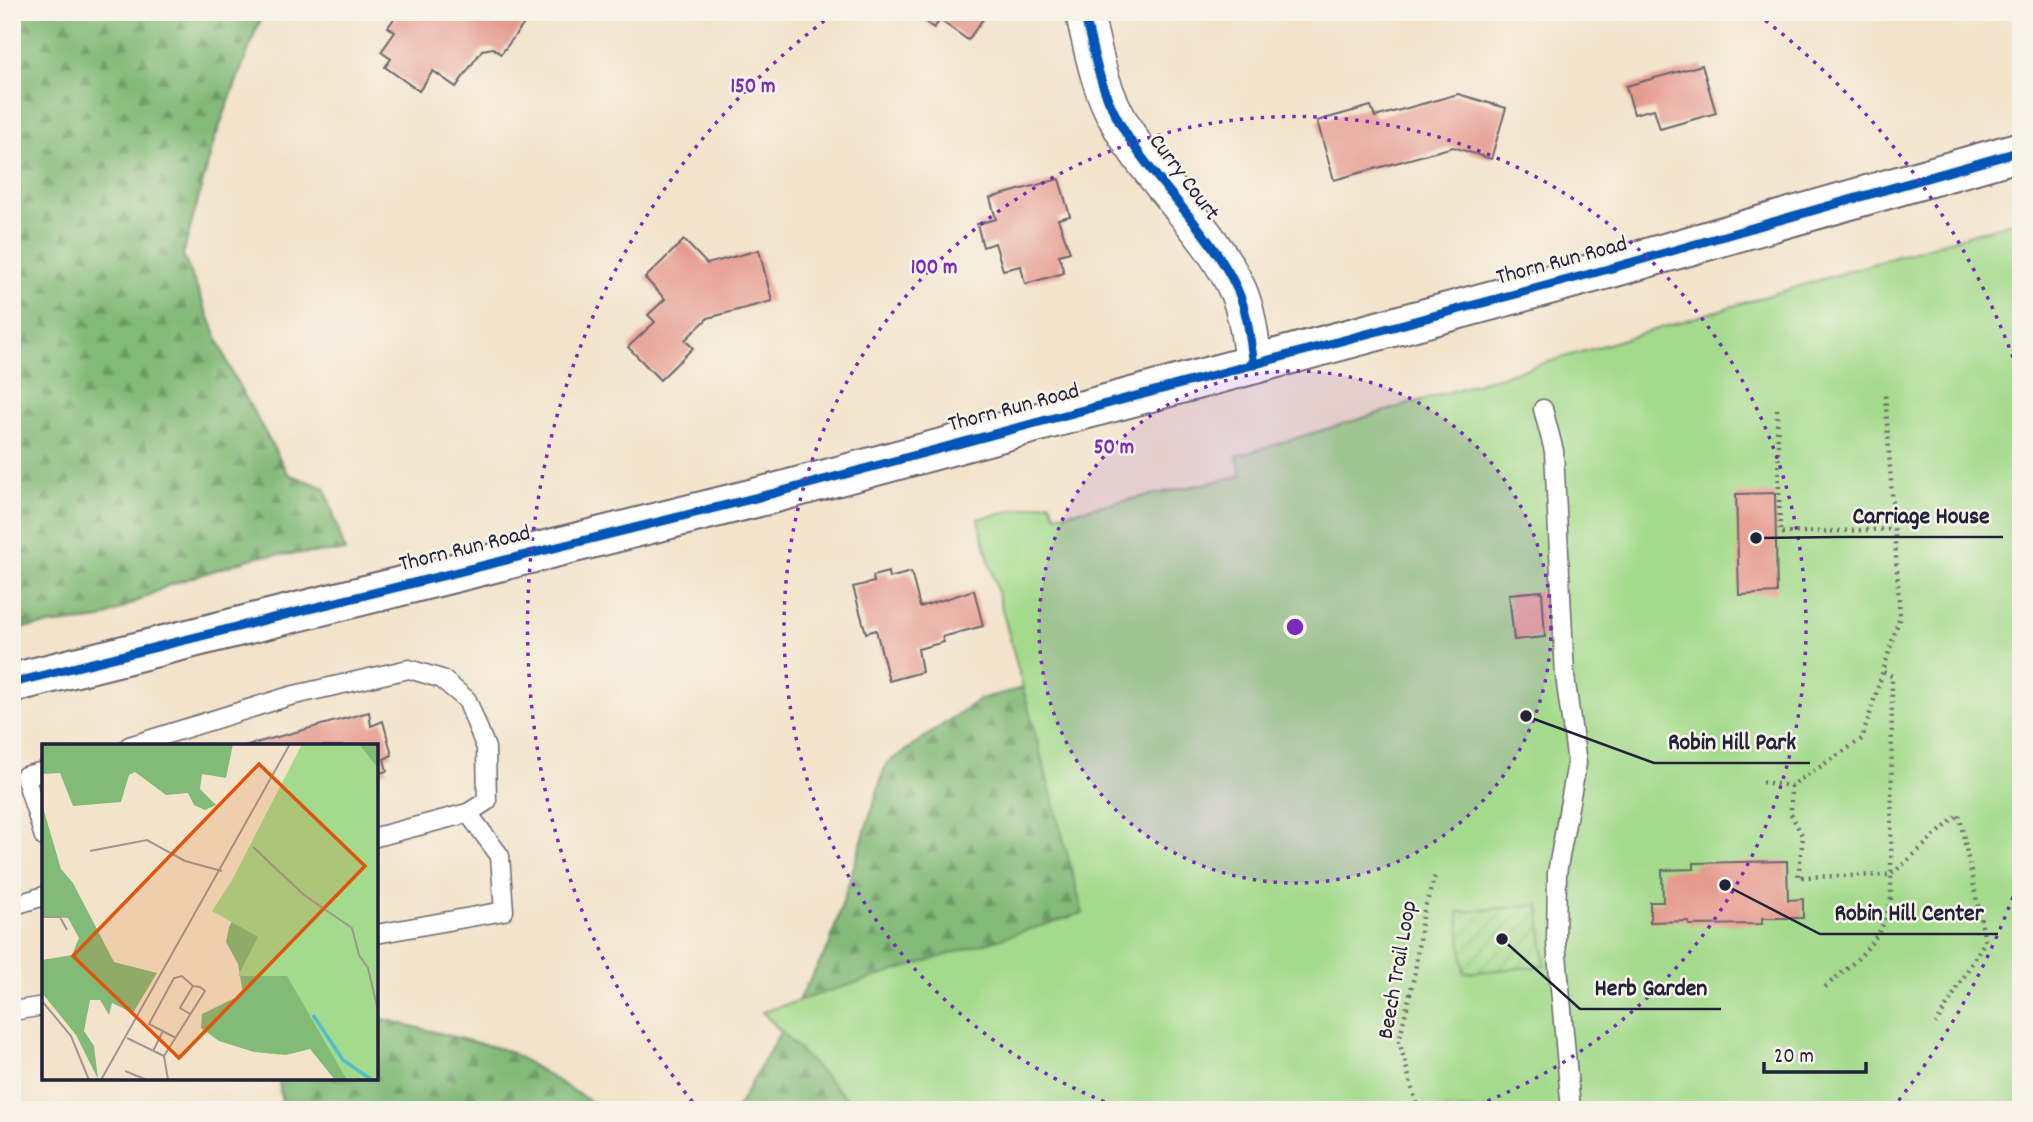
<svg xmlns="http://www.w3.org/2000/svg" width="2033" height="1122" font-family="Dekko,sans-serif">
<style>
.forest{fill:url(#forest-firs);stroke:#526e59;stroke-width:2}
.park{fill:#a3da8b;stroke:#627e63;stroke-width:2}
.garden{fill:url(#garden-furrows);stroke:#627e63;stroke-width:2}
.building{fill:#e69a8e}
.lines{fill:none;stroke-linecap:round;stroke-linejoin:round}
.service-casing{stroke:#6b666d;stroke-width:21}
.minor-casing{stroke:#6b666d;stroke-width:40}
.tertiary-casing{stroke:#6b666d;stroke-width:42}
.path{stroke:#6b666d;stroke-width:4.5;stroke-dasharray:2 5;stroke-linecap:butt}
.service{stroke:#fff;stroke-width:18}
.minor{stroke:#fff;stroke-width:37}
.tertiary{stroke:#fff;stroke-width:38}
.cycleway-casing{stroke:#f7f3e8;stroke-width:13}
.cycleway{stroke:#0057b8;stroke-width:9}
.ring{fill:none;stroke:#7b2cbf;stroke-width:3.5;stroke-dasharray:3.5 7}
.labels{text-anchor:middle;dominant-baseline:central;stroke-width:5;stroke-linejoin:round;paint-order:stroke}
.street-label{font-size:23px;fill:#22223b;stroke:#f7f3e8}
.inset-river{fill:none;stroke:#52bdcd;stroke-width:3.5}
.inset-road{fill:none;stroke:#9f9691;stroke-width:2}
.view{fill:#de560e;fill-opacity:0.15;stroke:#de560e;stroke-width:3.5}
.inset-edge{fill:none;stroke:#22223b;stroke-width:3.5}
.centre{fill:#7b2cbf;stroke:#f7f3e8;stroke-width:3.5}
.ring-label{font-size:21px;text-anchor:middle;font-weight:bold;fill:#7b2cbf;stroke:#f7f3e8;stroke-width:5;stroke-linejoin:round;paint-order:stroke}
.leader{fill:none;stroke:#22223b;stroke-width:2.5}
.callout-dot{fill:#22223b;stroke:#f7f3e8;stroke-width:2.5}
.callout-label{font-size:24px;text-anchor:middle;font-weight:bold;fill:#22223b;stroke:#f7f3e8;stroke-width:5;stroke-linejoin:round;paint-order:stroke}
</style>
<defs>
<pattern id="forest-firs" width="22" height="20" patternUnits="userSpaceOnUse" patternTransform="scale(1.75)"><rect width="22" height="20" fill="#82ba77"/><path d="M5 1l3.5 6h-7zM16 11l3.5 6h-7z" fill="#6a9763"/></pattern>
<pattern id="garden-furrows" width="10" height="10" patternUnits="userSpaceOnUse" patternTransform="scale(1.75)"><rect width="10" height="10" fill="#a3da8b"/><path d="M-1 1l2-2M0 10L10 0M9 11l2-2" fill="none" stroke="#8cbb79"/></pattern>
</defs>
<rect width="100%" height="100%" fill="#f7f3e8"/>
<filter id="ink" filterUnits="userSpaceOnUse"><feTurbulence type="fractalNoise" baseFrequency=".0143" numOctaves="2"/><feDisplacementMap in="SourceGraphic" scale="14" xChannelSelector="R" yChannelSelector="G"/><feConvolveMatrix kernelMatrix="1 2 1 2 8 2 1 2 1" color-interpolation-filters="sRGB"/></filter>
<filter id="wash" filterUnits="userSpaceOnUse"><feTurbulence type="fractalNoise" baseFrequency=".00686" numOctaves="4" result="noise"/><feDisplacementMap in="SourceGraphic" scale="28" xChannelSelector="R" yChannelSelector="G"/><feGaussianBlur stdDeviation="1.57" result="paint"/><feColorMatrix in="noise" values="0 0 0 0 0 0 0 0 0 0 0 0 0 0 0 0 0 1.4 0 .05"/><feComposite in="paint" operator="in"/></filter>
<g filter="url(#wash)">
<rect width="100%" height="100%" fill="#f3e3cb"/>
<g class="forest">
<polygon points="12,12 263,12 214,141 183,255 232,373 288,474 325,488 345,551 259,556 169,585 101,619 12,629"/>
<polygon points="1034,685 1554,1110 733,1110 737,1108 829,946 886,764 980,699"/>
<polygon points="376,1017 509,1051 604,1110 283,1110 279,1082 283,1078 376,1078"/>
</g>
<polygon class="park" points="2021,219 2021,1110 858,1110 762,1012 1083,913 978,519 1050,502 1056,515 1241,476 1237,456"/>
<polygon class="garden" points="1539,905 1545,966 1464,973 1458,912"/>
<g id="blocks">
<g class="building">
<polygon points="399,12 533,12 501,54 493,48 482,50 456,87 433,71 419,91 385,67 391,59 381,52 395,32 388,27"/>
<polygon points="912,12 988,12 968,40 940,20 934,28"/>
<polygon points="1702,65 1716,113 1660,129 1654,109 1634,114 1626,86"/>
<polygon points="1458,94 1506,108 1491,159 1453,147 1334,180 1317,121 1371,106 1375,117"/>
<polygon points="1059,179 1070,216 1058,219 1070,252 1059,255 1064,273 1025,284 1021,266 1003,270 995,243 983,247 977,224 996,219 990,198"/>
<polygon points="684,240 707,264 759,250 772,301 708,318 685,340 693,348 660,380 628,347 655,322 648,315 665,299 645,278"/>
<polygon points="1775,493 1777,593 1739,595 1736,494"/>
<polygon points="888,572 889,578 911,572 920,607 974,590 983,626 942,637 944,642 918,649 922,672 889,681 876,630 866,633 853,587 874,582 873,576"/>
<polygon points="1542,591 1545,637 1514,640 1509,594"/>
<polygon points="369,712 371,726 383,721 392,755 384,759 387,771 376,774 376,746 244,746"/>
<polygon points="1787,861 1788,900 1803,899 1803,918 1762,918 1762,924 1689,925 1689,921 1650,922 1650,902 1663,902 1662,870 1694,869 1694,863"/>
</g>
</g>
</g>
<g filter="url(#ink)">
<use href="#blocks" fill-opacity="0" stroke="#6b666d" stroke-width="2"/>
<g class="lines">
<defs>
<g id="service">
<polyline points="1543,409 1554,451 1565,676 1577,763 1557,873 1556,943 1571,1110"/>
<polyline points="129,746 290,696 409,669 442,679 467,700 486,748 487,801 468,813"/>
<polyline points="44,771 25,776 44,837"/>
<polyline points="376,837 468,813 500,856 504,911 376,934"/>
<polyline points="12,906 44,896"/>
<polyline points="12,1011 44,1006"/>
</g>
<path id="minor" d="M1084,12C1092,45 1098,80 1113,110C1145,177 1208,224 1238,291C1248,314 1250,340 1254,365"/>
<polyline id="tertiary" points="12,683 775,493 1612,268 2021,151"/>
</defs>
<use href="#service" class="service-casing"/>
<use href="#minor" class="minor-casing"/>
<use href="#tertiary" class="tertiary-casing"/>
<g class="path">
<polyline points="1777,409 1780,533 1894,529"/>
<polyline points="1762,782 1791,786 1862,739 1900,616 1885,392"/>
<polyline points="1791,786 1791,814 1803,837 1798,877 1891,875 1959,814 1985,941 1936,1024"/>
<path d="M1825,987C1856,961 1883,941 1891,899L1892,676L1883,672"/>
<polyline points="1418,1110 1399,1041 1415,972 1422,917 1435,876"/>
</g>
<use href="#service" class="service"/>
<use href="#minor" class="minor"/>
<use href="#tertiary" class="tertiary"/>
<defs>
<g id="cycleway">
<path d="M1084,12C1092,45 1098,80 1113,110C1145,177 1208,224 1238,291C1248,314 1250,340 1254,365"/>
<polyline points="12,683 775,493 1612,268 2021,151"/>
</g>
</defs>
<use href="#cycleway" class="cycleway-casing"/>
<use href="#cycleway" class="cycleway"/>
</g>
</g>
<circle cx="1295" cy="627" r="256" fill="#7b2cbf" fill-opacity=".12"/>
<g class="ring">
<circle cx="1295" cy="627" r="256"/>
<path d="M1124 1109A511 511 0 1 1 1466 1109"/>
<path d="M2020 877A767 767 0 0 1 1891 1110M699 1110A767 767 0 0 1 833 14M1757 14A767 767 0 0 1 2020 377"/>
</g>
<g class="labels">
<g class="street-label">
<text transform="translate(1183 178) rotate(53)">Curry Court</text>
<text transform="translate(1562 262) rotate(-15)">Thorn Run Road</text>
<text transform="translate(1014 409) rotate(-15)">Thorn Run Road</text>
<text transform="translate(465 550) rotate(-14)">Thorn Run Road</text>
<text transform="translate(1399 970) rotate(-80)">Beech Trail Loop</text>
</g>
</g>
<g transform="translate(42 744)">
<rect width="336" height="336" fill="#f3e3cb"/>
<path d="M0,0H191L184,34L160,30L158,45L174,61L163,66L152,61L146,49L124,51L93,28L87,31L79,58L31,62L18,29L0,30ZM284,0H336V336H293L268,305L244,311L212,308L177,297L159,284L160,270L201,250L196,220L184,198L187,183ZM0,60L19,125L31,139L72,218L115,229L91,269L70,259L67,271L58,256H48L42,287L52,302L56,335L34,291L0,249V216L30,211L37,194L26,174L0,172Z" fill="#82ba77"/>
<path d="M260,0H317L336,24V336H305L245,232H196L216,193L170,167L189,138Z" fill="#a3da8b"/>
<path class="inset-river" d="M271,271L301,316L330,336"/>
<path class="inset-road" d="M211,103L262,151L310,184L317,211L326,224L336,267M48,107L105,96L143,117L180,127M0,173H18L25,186M0,257L29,292L47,336M85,294L122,312L126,336M134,294L107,280L132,234L140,232L151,242M111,307L121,287M122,312L163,247L158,243L151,242L138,264L148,270M83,327L105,336M59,336L248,0"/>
<path class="view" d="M217,20L323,122L137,314L31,212Z"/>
<rect width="336" height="336" class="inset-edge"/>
</g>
<circle cx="1295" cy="627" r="10" class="centre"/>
<g class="ring-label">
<text x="753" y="92">150 m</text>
<text x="934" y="273">100 m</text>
<text x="1114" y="453">50 m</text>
</g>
<path class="leader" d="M1756 538L1838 537H2003M1526 716L1654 763H1810M1725 885L1820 934H1998M1502 939L1580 1009H1721"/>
<g class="callout-dot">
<circle cx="1756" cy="538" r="7"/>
<circle cx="1526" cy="716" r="7"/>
<circle cx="1725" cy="885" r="7"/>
<circle cx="1502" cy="939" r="7"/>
</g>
<g class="callout-label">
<text x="1921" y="523">Carriage House</text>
<text x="1732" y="749">Robin Hill Park</text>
<text x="1909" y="920">Robin Hill Center</text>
<text x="1651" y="995">Herb Garden</text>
</g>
<rect width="2033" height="1122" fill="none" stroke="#f7f3e8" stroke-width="42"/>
<path d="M1764 1062v10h102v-10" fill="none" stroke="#22223b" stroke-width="3.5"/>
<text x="1774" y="1062" font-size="21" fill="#22223b" stroke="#f7f3e8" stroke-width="5" paint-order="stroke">20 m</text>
</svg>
